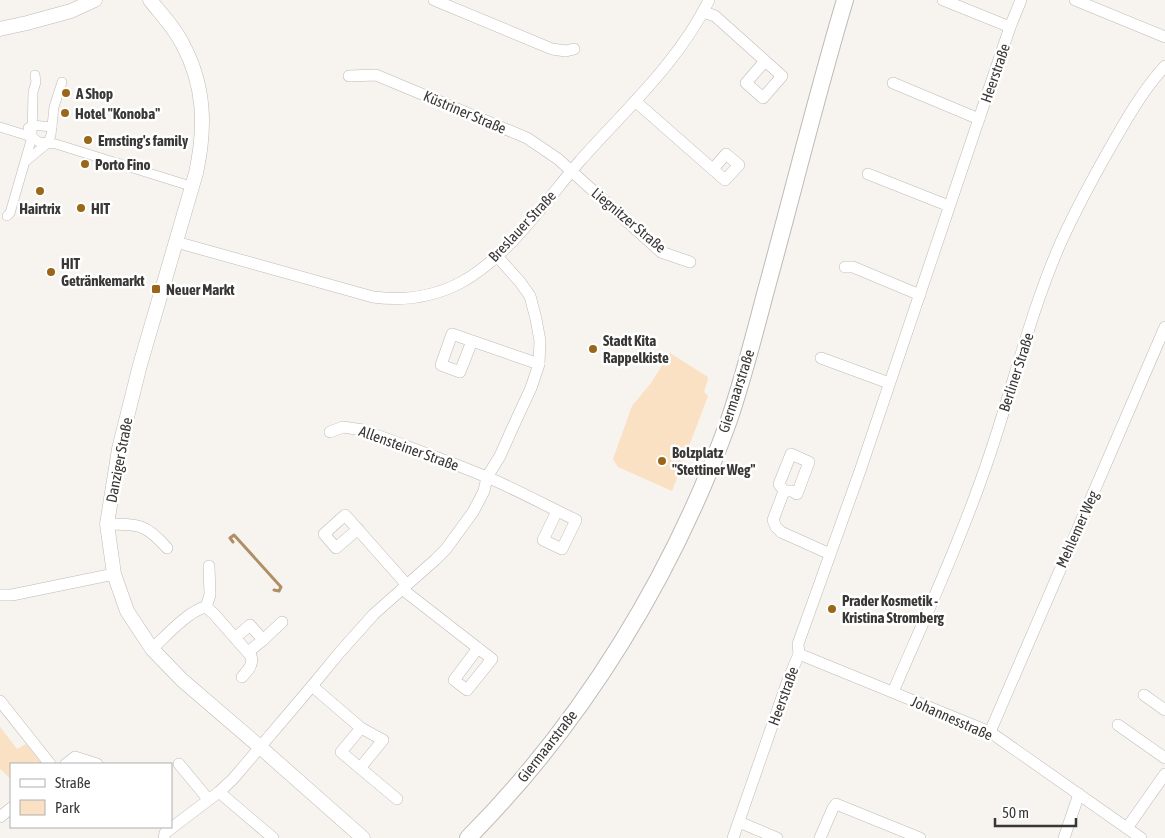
<svg xmlns="http://www.w3.org/2000/svg" width="1165" height="838" font-family="'Asap Condensed',sans-serif">
<style>
.green{fill:#fae1c3}
.lines{fill:none;stroke-linecap:round;stroke-linejoin:round}
.stream{stroke:#b08f67;stroke-width:3}
.pedestrian-casing{stroke:#bebab7;stroke-width:10}
.minor-casing{stroke:#bebab7;stroke-width:12}
.tertiary-casing{stroke:#bebab7;stroke-width:15}
.secondary-casing{stroke:#bebab7;stroke-width:18}
.pedestrian{stroke:#fff;stroke-width:9}
.minor{stroke:#fff;stroke-width:11}
.tertiary{stroke:#fff;stroke-width:14}
.secondary{stroke:#fff;stroke-width:16}
.poi-dot{fill:#99661a;stroke:#fff;stroke-width:2}
.labels{text-anchor:middle;dominant-baseline:central;stroke-width:5;stroke-linejoin:round;paint-order:stroke}
.street-label{font-size:15px;fill:#393836;stroke:#fff}
.poi-label{font-size:15px;font-weight:bold;fill:#393836;stroke:#fff;text-anchor:start}
</style>
<rect width="100%" height="100%" fill="#f7f3ef"/>
<g class="green">
<polygon points="670,353 708,377 708,379 704,392 708,396 672,491 618,467 613,459 632,406 651,383"/>
<polygon points="0,727 17,749 26,744 42,764 11,764 11,779 0,769"/>
</g>
<g class="lines">
<polyline class="stream" points="233,542 230,538 234,535 281,587 279,591 274,590"/>
<defs>
<g id="pedestrian">
<polyline points="0,127 32,137 39,142 56,144 184,184"/>
<polyline points="28,128 32,125 52,127"/>
<polyline points="26,161 48,143 51,135 54,107 62,82"/>
<polyline points="7,216 10,213 32,137 33,92 36,82 35,75"/>
</g>
<g id="minor">
<polyline points="434,0 552,49 566,51 574,49"/>
<polyline points="943,0 1010,27"/>
<polyline points="1075,0 1165,37"/>
<polyline points="704,12 715,16 782,76 763,98 746,83 765,61"/>
<polyline points="349,76 376,75 527,138 558,159 661,252 690,262"/>
<polyline points="893,83 979,119"/>
<polyline points="635,101 725,180 739,165 726,154 713,169"/>
<polyline points="868,174 949,206"/>
<path d="M176,242L373,297C403,301 433,297 460,283C507,258 545,202 579,162C624,111 679,62 709,0"/>
<polyline points="845,267 853,267 920,295"/>
<polyline points="472,341 460,372 441,365 452,334 539,364"/>
<polyline points="821,358 889,383"/>
<path d="M330,432L343,427L363,430C407,447 453,462 496,481C523,493 549,507 576,520L562,549L543,540L557,511"/>
<polyline points="784,491 792,491 797,494 809,462 791,454 779,484 784,491 773,520 776,527 781,532 830,554"/>
<path d="M107,524C139,524 146,524 167,548"/>
<polyline points="358,529 336,548 324,534 345,515 407,585"/>
<polyline points="402,589 492,659 467,690 454,680 478,648"/>
<polyline points="0,595 12,595 114,574"/>
<polyline points="206,607 210,595 209,566"/>
<polyline points="236,637 250,625 263,640 248,652"/>
<polyline points="263,640 282,622"/>
<path d="M152,649C165,637 189,610 206,607L214,614L251,656C254,665 247,671 242,677"/>
<polyline points="799,654 990,732 1141,838"/>
<polyline points="312,686 361,728 341,752 360,768 383,740 361,728"/>
<path d="M893,692C927,613 963,535 990,454C1014,383 1031,310 1061,242C1077,207 1095,174 1114,141C1129,115 1144,89 1165,66"/>
<polyline points="1144,695 1165,710"/>
<polyline points="0,701 50,764"/>
<polyline points="1118,725 1165,758"/>
<polyline points="990,732 1165,327"/>
<polyline points="66,764 75,757 97,764"/>
<polyline points="179,764 208,799"/>
<polyline points="360,768 397,799"/>
<polyline points="219,792 273,838"/>
<polyline points="0,817 11,808"/>
<polyline points="739,822 777,838"/>
<polyline points="1127,828 1165,774"/>
<polyline points="164,838 165,833 219,792 233,779 312,686 340,652 374,614 435,560 446,549 473,512 484,491 487,477 500,456 512,429 531,388 539,364 540,341 536,319 530,296 520,282 497,256"/>
<polyline points="733,838 788,680 799,654 798,644 860,471 1010,27 1021,0"/>
<polyline points="820,838 833,808 836,804 920,838"/>
<polyline points="1064,838 1079,794"/>
</g>
<g id="tertiary">
<path d="M150,0C161,14 174,27 182,43C205,85 206,127 196,173L140,365L119,449L107,524L114,574L127,611L152,649L182,680L260,747L363,838"/>
<polyline points="0,29 27,23 71,11 95,0"/>
</g>
<path id="secondary" d="M468,838C584,721 673,575 729,420C743,379 754,336 765,294C792,196 816,97 845,0"/>
</defs>
<use href="#pedestrian" class="pedestrian-casing"/>
<use href="#minor" class="minor-casing"/>
<use href="#tertiary" class="tertiary-casing"/>
<use href="#secondary" class="secondary-casing"/>
<use href="#pedestrian" class="pedestrian"/>
<use href="#minor" class="minor"/>
<use href="#tertiary" class="tertiary"/>
<use href="#secondary" class="secondary"/>
</g>
<g class="poi-dot">
<circle cx="66" cy="93" r="5"/>
<circle cx="65" cy="113" r="5"/>
<circle cx="88" cy="140" r="5"/>
<circle cx="85" cy="164" r="5"/>
<circle cx="40" cy="191" r="5"/>
<circle cx="81" cy="208" r="5"/>
<circle cx="51" cy="272" r="5"/>
<rect x="151" y="284" width="10" height="10" rx="2.5"/>
<circle cx="593" cy="349" r="5"/>
<circle cx="662" cy="461" r="5"/>
<circle cx="832" cy="609" r="5"/>
</g>
<g class="labels">
<g class="street-label">
<text transform="translate(995 73) rotate(-71)">Heerstraße</text>
<text transform="translate(465 112) rotate(23)">Küstriner Straße</text>
<text transform="translate(629 220) rotate(40)">Liegnitzer Straße</text>
<text transform="translate(522 226) rotate(-47)">Breslauer Straße</text>
<text transform="translate(1016 372) rotate(-72)">Berliner Straße</text>
<text transform="translate(736 391) rotate(-72)">Giermaarstraße</text>
<text transform="translate(409 448) rotate(20)">Allensteiner Straße</text>
<text transform="translate(119 460) rotate(-79)">Danziger Straße</text>
<text transform="translate(1077 529) rotate(-66)">Mehlemer Weg</text>
<text transform="translate(783 696) rotate(-70)">Heerstraße</text>
<text transform="translate(952 718) rotate(24)">Johannesstraße</text>
<text transform="translate(547 746) rotate(-52)">Giermaarstraße</text>
</g>
<g class="poi-label">
<text x="76" y="93">A Shop</text>
<text x="75" y="113">Hotel "Konoba"</text>
<text x="98" y="140">Ernsting's family</text>
<text x="95" y="164">Porto Fino</text>
<text x="40" y="208" text-anchor="middle">Hairtrix</text>
<text x="91" y="208">HIT</text>
<text x="61" y="263">HIT<tspan x="61" dy="17">Getränkemarkt</tspan></text>
<text x="166" y="289">Neuer Markt</text>
<text x="603" y="340">Stadt Kita<tspan x="603" dy="17">Rappelkiste</tspan></text>
<text x="672" y="452">Bolzplatz<tspan x="672" dy="17">"Stettiner Weg"</tspan></text>
<text x="842" y="600">Prader Kosmetik -<tspan x="842" dy="17">Kristina Stromberg</tspan></text>
</g>
</g>
<rect x="10" y="763" width="162" height="65" fill="#ffffff" stroke="#b0afaf"/>
<rect x="20" y="779" width="25" height="8" fill="#ffffff" stroke="#b0afaf"/>
<text x="55" y="788" font-size="15" fill="#393836">Straße</text>
<rect x="20" y="800" width="25" height="15" fill="#fae1c3" stroke="#b0afaf"/>
<text x="55" y="813" font-size="15" fill="#393836">Park</text>
<path d="M995 818v8h81v-8" fill="none" stroke="#393836" stroke-width="2.5"/>
<text x="1002" y="818" font-size="15" fill="#393836" stroke="#ffffff" stroke-width="4" paint-order="stroke">50 m</text>
</svg>
